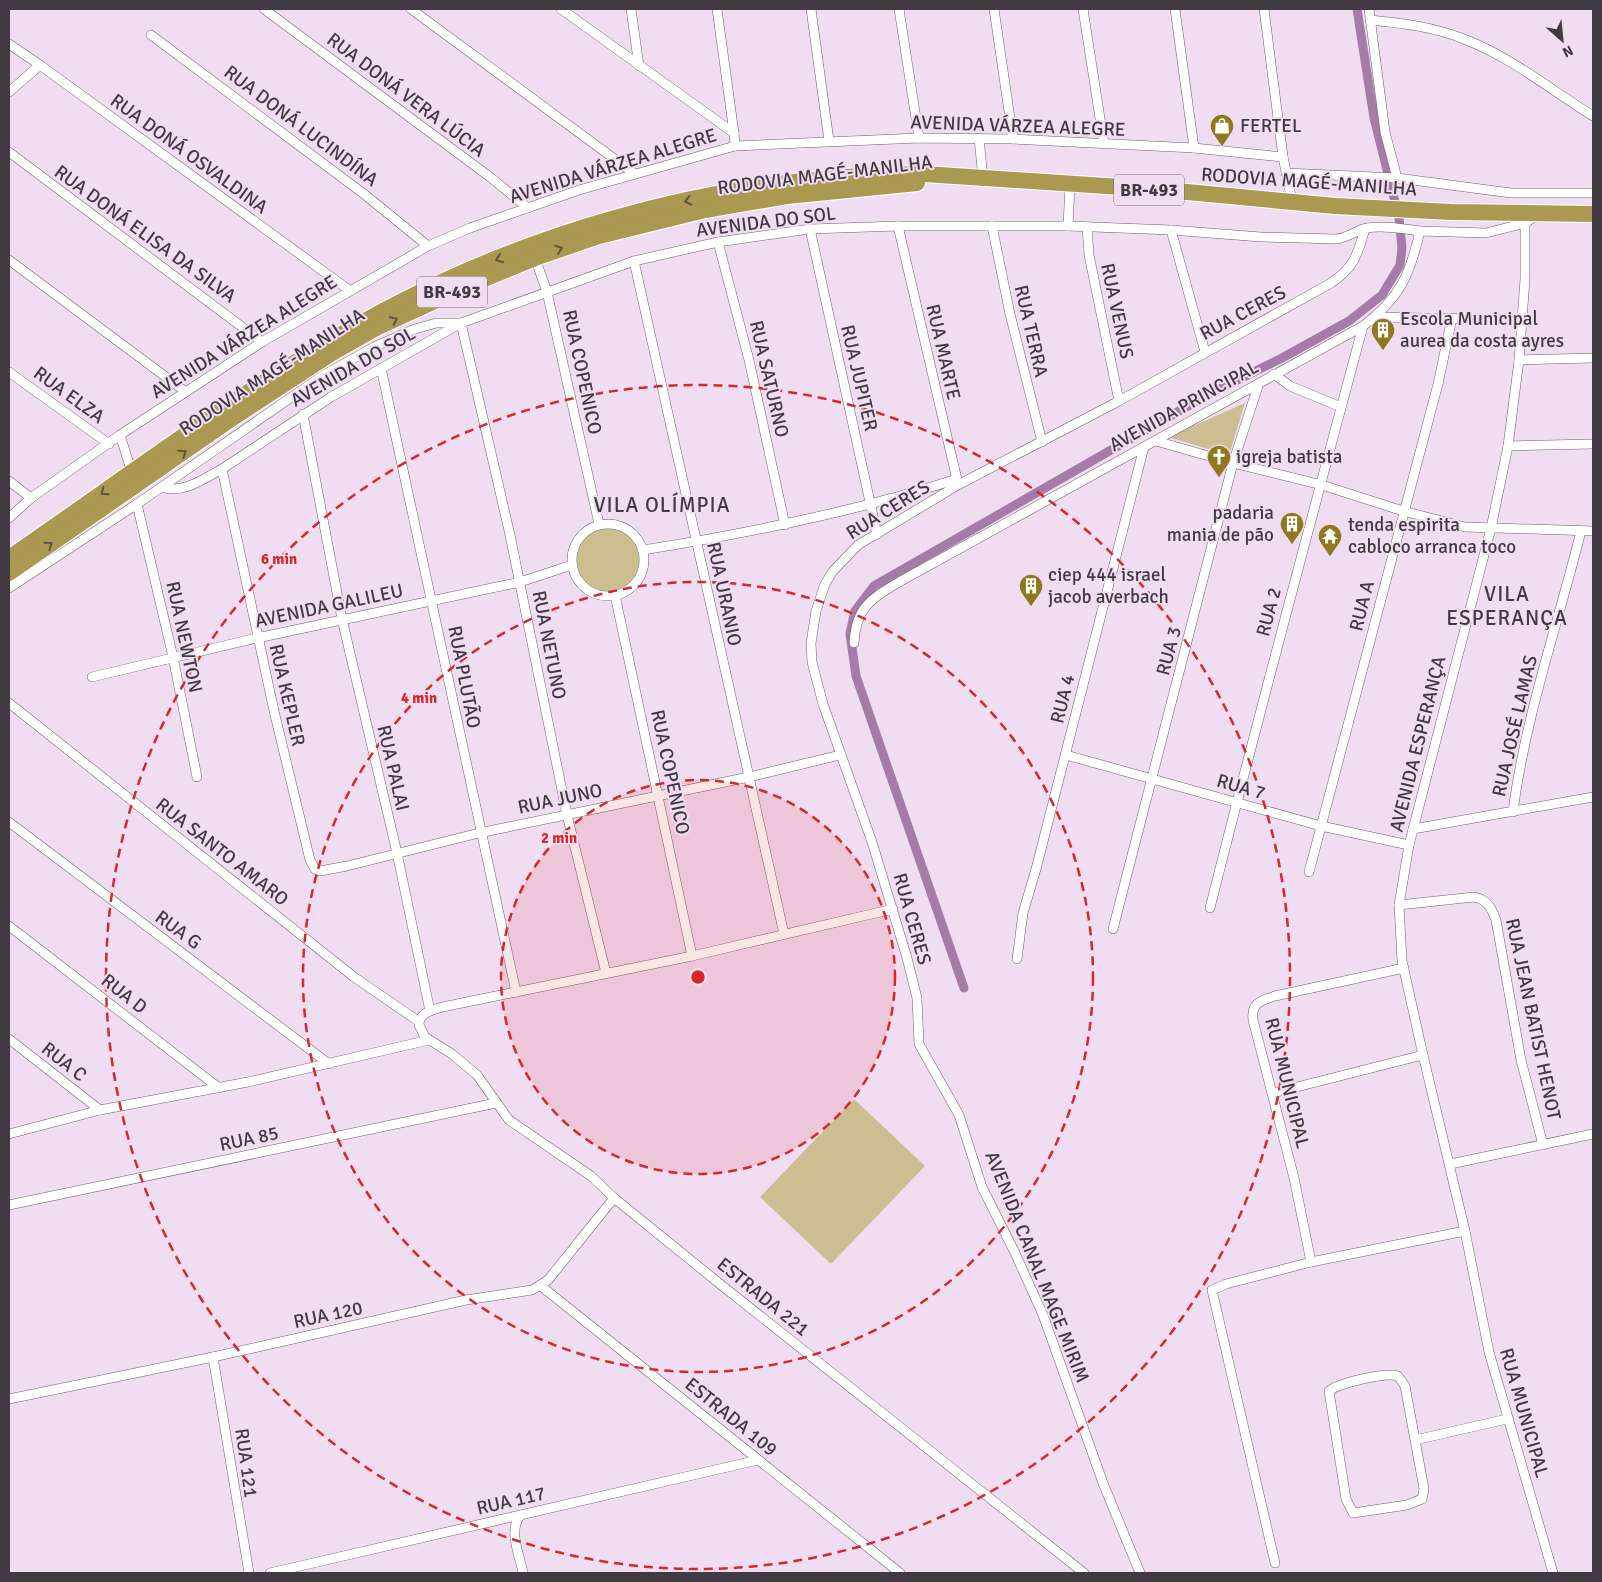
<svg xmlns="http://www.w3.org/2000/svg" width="1602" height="1582" font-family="Signika,sans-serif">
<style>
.park{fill:#cbbe90}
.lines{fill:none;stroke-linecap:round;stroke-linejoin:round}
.canal{stroke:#a57ba7;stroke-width:9}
.street-casing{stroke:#6e5d6f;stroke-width:10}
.highway-casing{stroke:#fff;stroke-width:18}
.street{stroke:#fff;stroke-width:9}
.highway{stroke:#ab9851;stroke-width:16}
.oneway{stroke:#5c5246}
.ring{fill:none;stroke:#d62828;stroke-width:2.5;stroke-dasharray:9 6}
.labels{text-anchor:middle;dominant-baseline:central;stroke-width:4;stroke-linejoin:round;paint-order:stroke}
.shield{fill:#f1ddf2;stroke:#766b77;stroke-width:1}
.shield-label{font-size:18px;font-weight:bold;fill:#413a42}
.street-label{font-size:19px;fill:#413a42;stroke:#f1ddf2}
.poi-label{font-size:19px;fill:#413a42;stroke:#f1ddf2;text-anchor:start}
.quarter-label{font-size:21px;letter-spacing:1px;fill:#413a42;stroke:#f1ddf2}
.centre{fill:#d62828;stroke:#f1ddf2;stroke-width:2.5}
.ring-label{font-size:15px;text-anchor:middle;font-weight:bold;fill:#d62828;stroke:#f1ddf2;stroke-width:4;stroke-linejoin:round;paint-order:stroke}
</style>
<rect width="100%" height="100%" fill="#f1ddf2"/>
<g class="park">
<polygon points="1245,403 1229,455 1168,437"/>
<circle cx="608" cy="560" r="31"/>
<polygon points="854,1099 925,1166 831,1264 760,1197"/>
</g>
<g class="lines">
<polyline class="canal" points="964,988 856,676 850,634 855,611 874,586 1207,395 1282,358 1349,321 1382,295 1400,265 1402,248 1399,218 1374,118 1357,9"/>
<defs>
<g id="street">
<polyline points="264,9 490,177 528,208"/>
<polyline points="411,9 635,174"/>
<polyline points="561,9 734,133 735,146"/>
<polyline points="631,9 639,66"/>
<polyline points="717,9 734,133"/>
<polyline points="811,9 829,141"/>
<polyline points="899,9 919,138"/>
<polyline points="994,9 1013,139"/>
<polyline points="1083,9 1104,144"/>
<polyline points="1175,9 1194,148"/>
<polyline points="1264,9 1283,157 1292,201"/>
<polyline points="1369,9 1385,132 1397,178 1511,193 1593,193"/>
<path d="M1370,20C1402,23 1434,27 1464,39C1511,57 1551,90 1593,116"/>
<polyline points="151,35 364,194 428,246"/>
<polyline points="9,44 40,65 349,290"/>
<polyline points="9,92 40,65"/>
<polyline points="979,138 983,179"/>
<polyline points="9,152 262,342"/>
<polyline points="1286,173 1397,178"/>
<polyline points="1537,215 1525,223 1525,279 1519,360 1508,446 1491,528 1409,845 1399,905 1402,961 1423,1055 1465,1231 1489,1352 1553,1573"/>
<polyline points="898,226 958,484"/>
<polyline points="992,226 1010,314 1042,442"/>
<polyline points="1068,226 1070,185"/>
<polyline points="1087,227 1089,255 1119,401"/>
<polyline points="810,229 877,534"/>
<polyline points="1171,230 1205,352"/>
<polyline points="718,242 749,360 785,525"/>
<polyline points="535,258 547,292 599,524"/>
<polyline points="9,260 186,392"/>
<polyline points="634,261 784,934"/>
<polyline points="1375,317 1521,320"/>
<polyline points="1519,360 1593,358"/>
<path d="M381,368C428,576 469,784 516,992"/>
<polyline points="9,372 109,444"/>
<polyline points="1274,374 1290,386 1341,407"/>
<polyline points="303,414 342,619 397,853 430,1011"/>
<polyline points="120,435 132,473"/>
<polyline points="1156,441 1233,463 1322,485 1403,511 1465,527 1593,531"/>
<polyline points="1508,446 1593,444"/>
<path d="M222,469L331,397L461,323L634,261L718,242L810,229L898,226H1068L1171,230L1261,237L1337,239C1349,237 1357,230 1367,228C1384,225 1404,229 1420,231"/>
<polyline points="9,481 31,498"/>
<path d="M162,487C182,495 205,478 222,469L274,711L310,860L315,869L320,871L347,866L479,833L749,777L840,755"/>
<polyline points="137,504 173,657 197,777"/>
<polyline points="9,518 31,498 120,435 262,342 428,246 470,228 579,190 735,146 919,138 1013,139 1194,148 1283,157"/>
<circle cx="608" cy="560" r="36"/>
<path d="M643,550C750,533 854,512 957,479"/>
<polyline points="9,588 137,504 322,376 374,347 412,330 436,323 461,323 510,535 567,815 606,973"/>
<polyline points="615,595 692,956"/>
<path d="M854,643C856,607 871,599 899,582L1363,326C1400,298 1410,275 1420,231L1486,233L1525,223"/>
<polyline points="92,677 257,638 520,582 572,565"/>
<polyline points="9,703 354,977 418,1021"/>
<polyline points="1066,755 1321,826 1409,845"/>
<path d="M1513,812C1525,717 1558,624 1581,531"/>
<polyline points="9,822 329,1064"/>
<polyline points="1413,829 1593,797"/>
<polyline points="1309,872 1438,384 1452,318"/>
<path d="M1399,905L1474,897C1487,899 1492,909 1496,920L1521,1060L1543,1145"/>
<path d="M1210,908C1259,713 1311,520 1363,326"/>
<path d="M893,909L692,956L457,1004C445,1007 418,1009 419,1025L425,1037L452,1054L477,1075L509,1120L591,1176L614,1198L720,1284L1084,1573"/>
<polyline points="9,926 219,1088"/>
<polyline points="1113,929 1233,463 1259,383"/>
<polyline points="1017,959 1023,913 1036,869 1144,447"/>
<polyline points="9,1039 100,1110"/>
<polyline points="1273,1093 1423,1055"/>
<polyline points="9,1134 100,1110 248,1082 429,1040"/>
<polyline points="1450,1164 1593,1134"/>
<polyline points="9,1205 496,1103"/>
<path d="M1311,1262L1294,1178L1253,1020C1251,1003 1260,1001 1275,996L1404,968"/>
<polyline points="541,1286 900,1573"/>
<polyline points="213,1357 249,1573"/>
<polyline points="9,1399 213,1357 466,1300 532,1290 548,1280 614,1198"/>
<path d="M1415,1440L1424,1489L1422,1499L1407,1505L1353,1513L1346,1499L1329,1391C1339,1383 1385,1372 1398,1376L1405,1386L1415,1440L1507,1419"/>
<path d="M520,1516C508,1531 520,1556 523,1573"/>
<polyline points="1275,1563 1212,1290 1226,1284 1311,1262 1465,1231"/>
<polyline points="270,1573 758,1460"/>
<path d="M1140,1573L1103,1483L1043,1315L1015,1253L982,1187L959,1115L919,1044L917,998L907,958L872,842L823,704L812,662L811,643L816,611L825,584L833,571L858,545L958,485L1119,401L1331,283C1355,267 1357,255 1365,229"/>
</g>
<g id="highway">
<path d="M9,558C114,486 216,409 325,344C503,236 716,174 925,174L1166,190L1335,206L1451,212L1593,214"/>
<polyline points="9,573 234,417 332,353 376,328 474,283 535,258 599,236 705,210 787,196 917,183"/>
</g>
</defs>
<use href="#street" class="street-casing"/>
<use href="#highway" class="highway-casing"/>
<use href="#street" class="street"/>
<use href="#highway" class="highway"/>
</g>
<defs><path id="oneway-chevron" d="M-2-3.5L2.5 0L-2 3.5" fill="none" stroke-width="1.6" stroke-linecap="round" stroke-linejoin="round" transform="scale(1.25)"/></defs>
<g class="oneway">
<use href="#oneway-chevron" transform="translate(688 201) rotate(167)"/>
<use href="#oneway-chevron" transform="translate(559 249) rotate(-19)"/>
<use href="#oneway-chevron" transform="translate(499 259) rotate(159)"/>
<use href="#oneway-chevron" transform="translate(394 320) rotate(-26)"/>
<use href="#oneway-chevron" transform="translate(183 453) rotate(-35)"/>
<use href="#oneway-chevron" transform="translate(104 492) rotate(145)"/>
<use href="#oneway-chevron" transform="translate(49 545) rotate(-34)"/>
</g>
<circle cx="698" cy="977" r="197" fill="#d62828" fill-opacity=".12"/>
<g class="ring">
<circle cx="698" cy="977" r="197"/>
<circle cx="698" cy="977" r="395"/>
<circle cx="698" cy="977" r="592"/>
</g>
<defs>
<symbol id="shop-pin" viewBox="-11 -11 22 30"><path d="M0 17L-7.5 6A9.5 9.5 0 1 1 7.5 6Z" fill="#8f781e" stroke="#f1ddf2"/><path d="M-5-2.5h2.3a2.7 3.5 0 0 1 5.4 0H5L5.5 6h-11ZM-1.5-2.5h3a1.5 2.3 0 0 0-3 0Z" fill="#fff"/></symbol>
<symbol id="building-pin" viewBox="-11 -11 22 30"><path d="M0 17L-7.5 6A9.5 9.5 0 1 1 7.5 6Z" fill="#8f781e" stroke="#f1ddf2"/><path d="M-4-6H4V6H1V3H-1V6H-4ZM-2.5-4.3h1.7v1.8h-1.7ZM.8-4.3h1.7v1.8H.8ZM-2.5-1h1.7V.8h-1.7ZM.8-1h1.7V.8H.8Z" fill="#fff"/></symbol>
<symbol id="church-pin" viewBox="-11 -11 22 30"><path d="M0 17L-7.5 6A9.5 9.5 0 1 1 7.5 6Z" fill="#8f781e" stroke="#f1ddf2"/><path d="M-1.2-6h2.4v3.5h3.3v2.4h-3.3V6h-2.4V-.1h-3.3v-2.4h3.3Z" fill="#fff"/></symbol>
<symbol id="temple-pin" viewBox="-11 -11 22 30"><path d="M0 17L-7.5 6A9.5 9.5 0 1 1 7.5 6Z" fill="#8f781e" stroke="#f1ddf2"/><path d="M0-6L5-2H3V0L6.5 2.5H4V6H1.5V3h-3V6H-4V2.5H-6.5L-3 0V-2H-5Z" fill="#fff"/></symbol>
</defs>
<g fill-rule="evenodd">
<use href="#shop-pin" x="1208" y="112" width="28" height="38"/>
<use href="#building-pin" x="1369" y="316" width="28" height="38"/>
<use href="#church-pin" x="1205" y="443" width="28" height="38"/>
<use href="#building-pin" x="1278" y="510" width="28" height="38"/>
<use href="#temple-pin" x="1316" y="522" width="28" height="38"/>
<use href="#building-pin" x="1017" y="572" width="28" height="38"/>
</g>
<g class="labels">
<g class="shield">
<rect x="1114" y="174.5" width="70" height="31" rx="4"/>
<rect x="417" y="276.5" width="70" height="31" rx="4"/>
</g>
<g class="shield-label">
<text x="1149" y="190">BR-493</text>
<text x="452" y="292">BR-493</text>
</g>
<g class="street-label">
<text transform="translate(406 95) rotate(37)">RUA DONÁ VERA LÚCIA</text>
<text transform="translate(301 126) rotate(37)">RUA DONÁ LUCINDÍNA</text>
<text transform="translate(1018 126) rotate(2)">AVENIDA VÁRZEA ALEGRE</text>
<text transform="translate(189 154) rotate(36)">RUA DONÁ OSVALDINA</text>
<text transform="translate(613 166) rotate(-17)">AVENIDA VÁRZEA ALEGRE</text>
<text transform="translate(825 175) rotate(-7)">RODOVIA MAGÉ-MANILHA</text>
<text transform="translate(1309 182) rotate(4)">RODOVIA MAGÉ-MANILHA</text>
<text transform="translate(766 222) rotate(-7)">AVENIDA DO SOL</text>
<text transform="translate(145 234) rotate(36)">RUA DONÁ ELISA DA SILVA</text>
<text transform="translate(1117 311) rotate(78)">RUA VENUS</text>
<text transform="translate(1243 313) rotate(-28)">RUA CERES</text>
<text transform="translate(1031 331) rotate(77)">RUA TERRA</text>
<text transform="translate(244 337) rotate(-32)">AVENIDA VÁRZEA ALEGRE</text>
<text transform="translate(943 352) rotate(77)">RUA MARTE</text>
<text transform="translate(353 367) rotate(-30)">AVENIDA DO SOL</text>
<text transform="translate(272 372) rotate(-33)">RODOVIA MAGÉ-MANILHA</text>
<text transform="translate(582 372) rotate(78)">RUA COPENICO</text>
<text transform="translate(859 378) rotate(77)">RUA JUPITER</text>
<text transform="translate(769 379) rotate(77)">RUA SATURNO</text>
<text transform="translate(69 395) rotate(36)">RUA ELZA</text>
<text transform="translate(1184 406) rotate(-29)">AVENIDA PRINCIPAL</text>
<text transform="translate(888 510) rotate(-32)">RUA CERES</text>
<text transform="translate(724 594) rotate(78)">RUA URANIO</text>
<text transform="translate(329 606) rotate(-12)">AVENIDA GALILEU</text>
<text transform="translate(1362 606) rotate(-76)">RUA A</text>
<text transform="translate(1269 612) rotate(-75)">RUA 2</text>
<text transform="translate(184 637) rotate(78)">RUA NEWTON</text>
<text transform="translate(549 645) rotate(79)">RUA NETUNO</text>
<text transform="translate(1169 651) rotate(-75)">RUA 3</text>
<text transform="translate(464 677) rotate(79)">RUA PLUTÃO</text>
<text transform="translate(287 695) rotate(77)">RUA KEPLER</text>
<text transform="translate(1063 699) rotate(-76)">RUA 4</text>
<text transform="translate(1515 726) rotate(-77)">RUA JOSÉ LAMAS</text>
<text transform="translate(1418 744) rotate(-76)">AVENIDA ESPERANÇA</text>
<text transform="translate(393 768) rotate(77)">RUA PALAI</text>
<text transform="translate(670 772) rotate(78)">RUA COPENICO</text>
<text transform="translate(1241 787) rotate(16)">RUA 7</text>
<text transform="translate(560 799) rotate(-12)">RUA JUNO</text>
<text transform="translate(222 852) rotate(38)">RUA SANTO AMARO</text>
<text transform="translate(912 919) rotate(74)">RUA CERES</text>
<text transform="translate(178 930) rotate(36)">RUA G</text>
<text transform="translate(124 994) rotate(38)">RUA D</text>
<text transform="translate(1533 1019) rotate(78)">RUA JEAN BATIST HENOT</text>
<text transform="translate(64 1062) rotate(38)">RUA C</text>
<text transform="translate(1287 1083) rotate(76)">RUA MUNICIPAL</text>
<text transform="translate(249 1139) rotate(-12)">RUA 85</text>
<text transform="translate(1037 1267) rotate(68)">AVENIDA CANAL MAGE MIRIM</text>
<text transform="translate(763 1297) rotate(39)">ESTRADA 221</text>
<text transform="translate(328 1315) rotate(-12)">RUA 120</text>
<text transform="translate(1524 1413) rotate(74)">RUA MUNICIPAL</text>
<text transform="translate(731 1417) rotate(39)">ESTRADA 109</text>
<text transform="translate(246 1463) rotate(82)">RUA 121</text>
<text transform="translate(511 1501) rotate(-13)">RUA 117</text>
</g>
<g class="poi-label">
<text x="1240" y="126">FERTEL</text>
<text x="1400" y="319">Escola Municipal<tspan x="1400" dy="22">aurea da costa ayres</tspan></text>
<text x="1236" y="457">igreja batista</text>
<text x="1274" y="513" text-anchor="end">padaria<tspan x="1274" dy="22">mania de pão</tspan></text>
<text x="1348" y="525">tenda espirita<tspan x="1348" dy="22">cabloco arranca toco</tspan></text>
<text x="1048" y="575">ciep 444 israel<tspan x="1048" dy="22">jacob averbach</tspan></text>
</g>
<g class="quarter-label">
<text x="662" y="505">VILA OLÍMPIA</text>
<text x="1507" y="594">VILA<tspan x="1507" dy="24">ESPERANÇA</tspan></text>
</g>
</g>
<circle cx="698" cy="977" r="8" class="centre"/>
<g class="ring-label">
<text x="279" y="564">6 min</text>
<text x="419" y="703">4 min</text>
<text x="559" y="843">2 min</text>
</g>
<rect width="1602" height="1582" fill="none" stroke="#413a42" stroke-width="20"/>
<g transform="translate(1562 40) rotate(153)" stroke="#f1ddf2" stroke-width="4" paint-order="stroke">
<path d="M0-4L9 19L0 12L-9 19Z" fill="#413a42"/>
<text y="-8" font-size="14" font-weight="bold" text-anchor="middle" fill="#413a42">N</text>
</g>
</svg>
